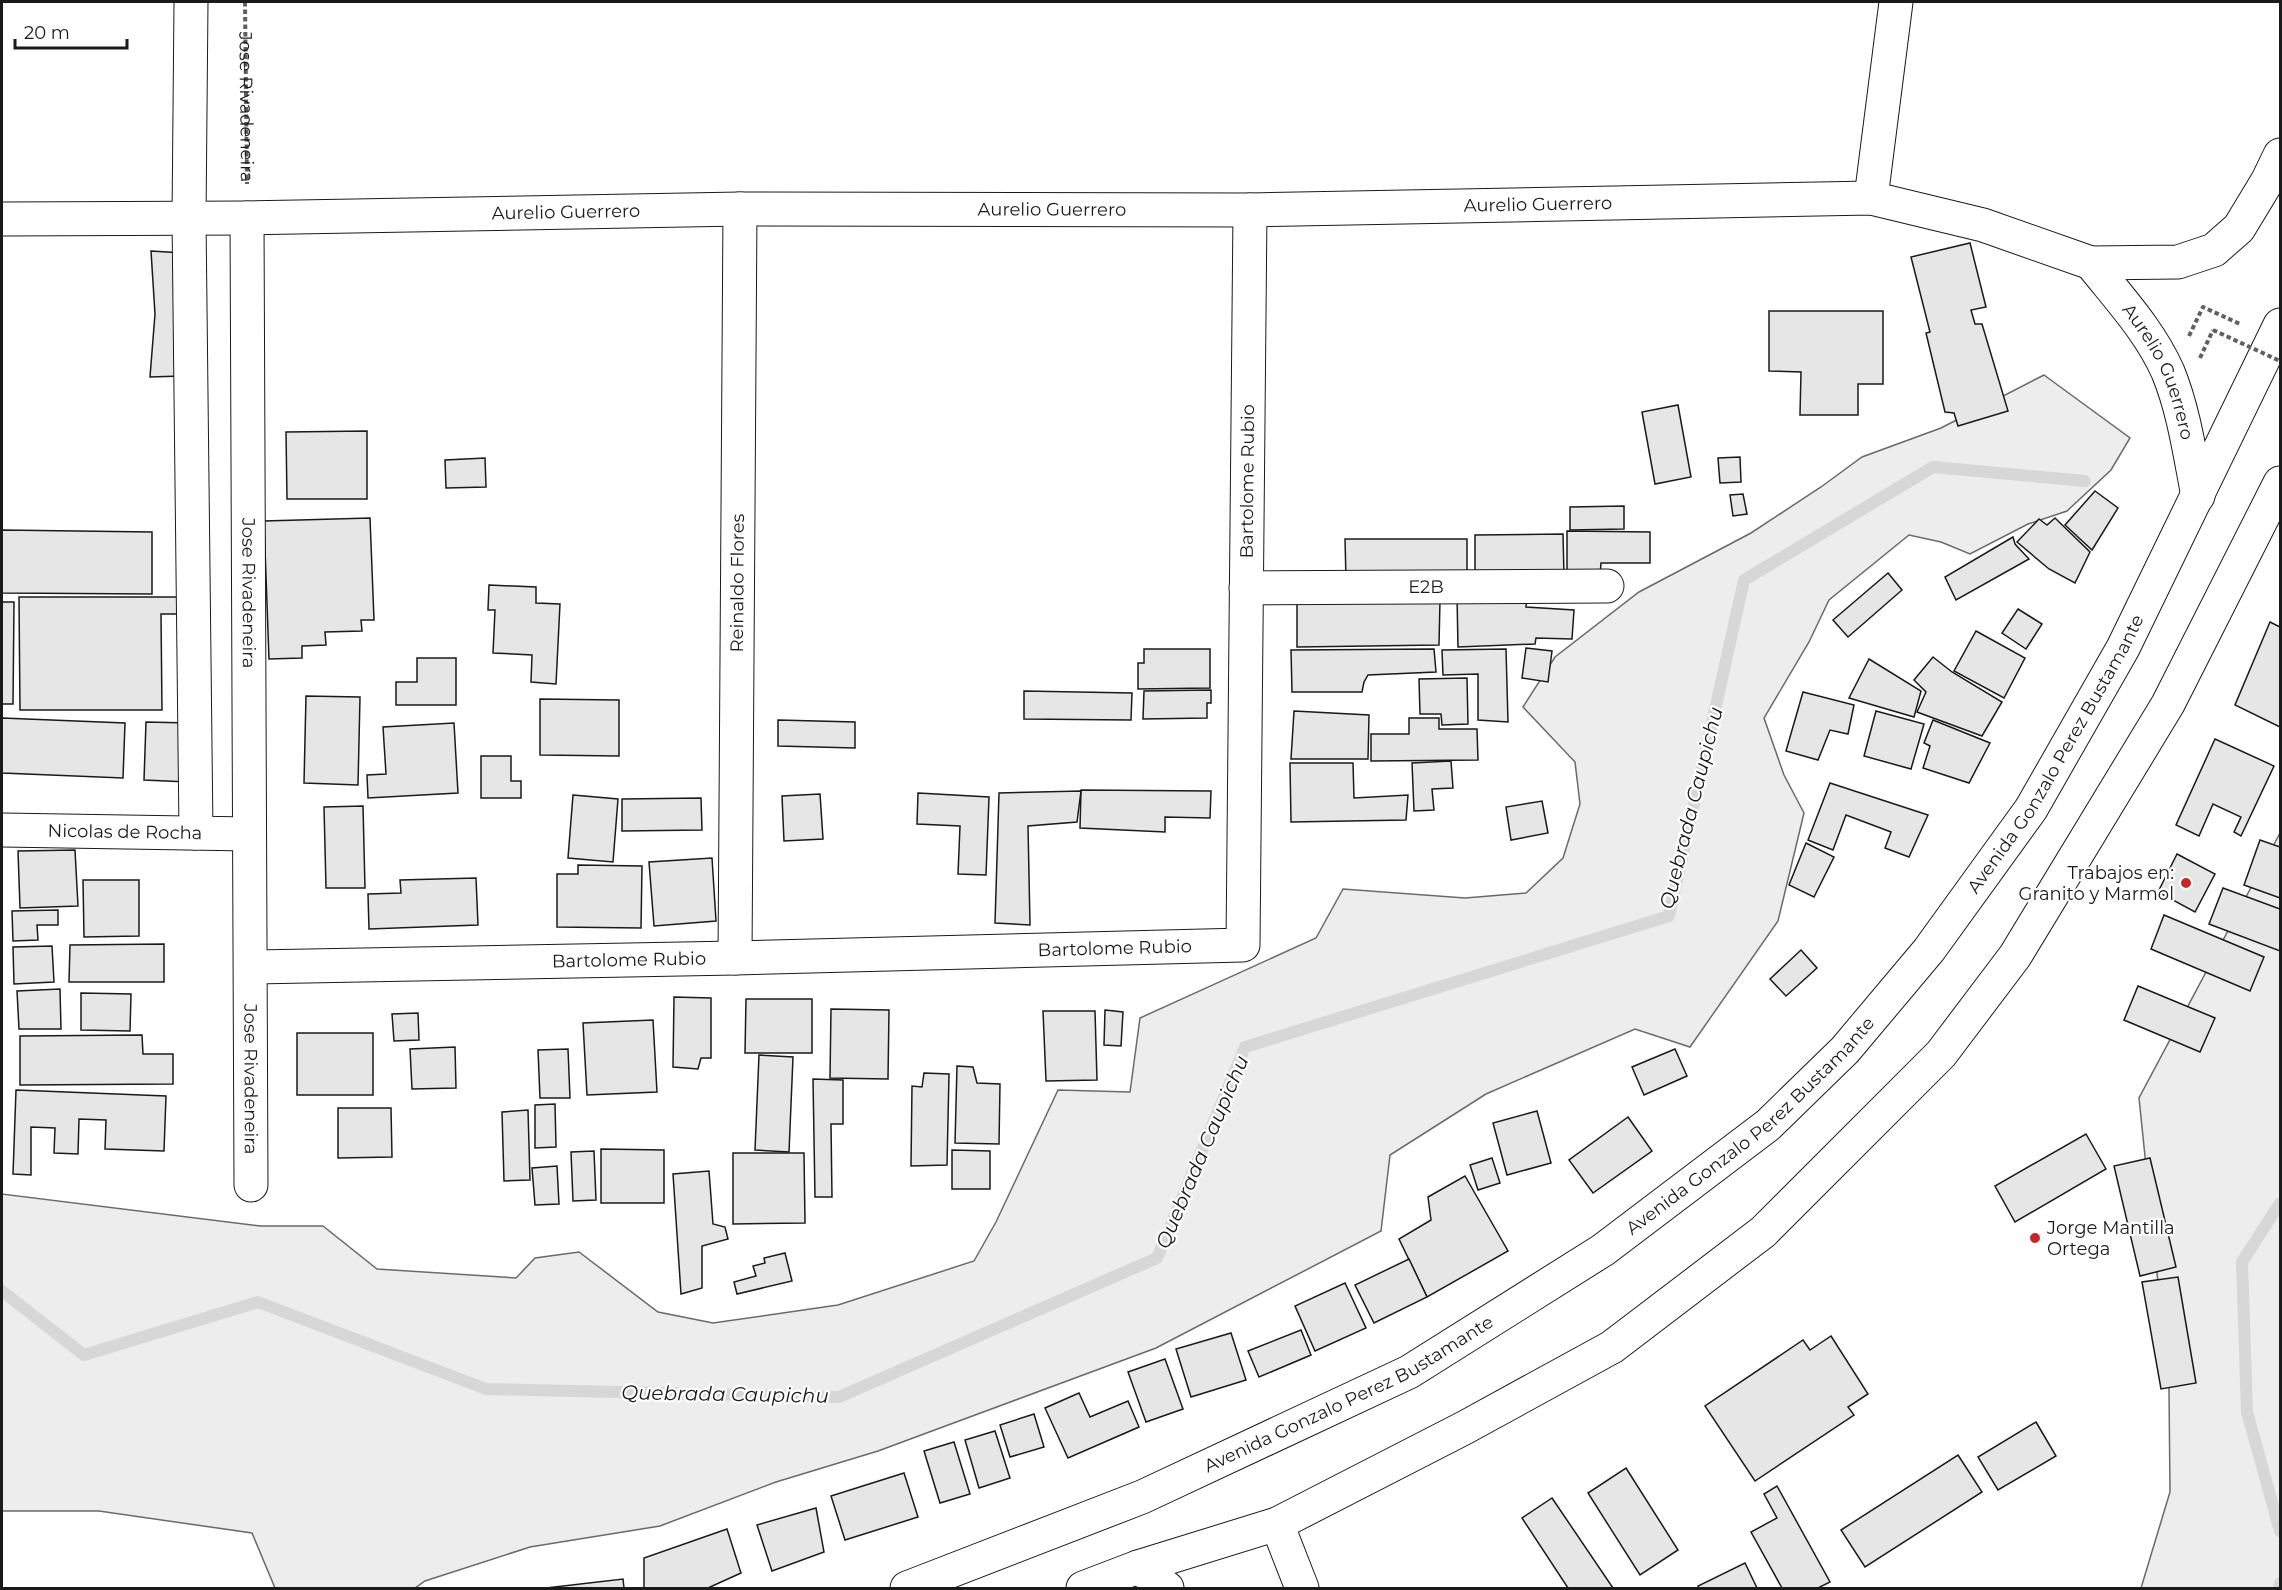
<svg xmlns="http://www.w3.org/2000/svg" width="2282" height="1590" font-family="Montserrat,sans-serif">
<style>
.green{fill:#ededed;stroke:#6a6a6a;stroke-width:1.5}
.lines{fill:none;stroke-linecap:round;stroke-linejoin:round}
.stream{stroke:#d7d7d7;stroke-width:12}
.building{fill:#e6e6e6;stroke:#1a1a1a;stroke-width:1.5}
.street-casing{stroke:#1a1a1a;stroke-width:35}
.primary-casing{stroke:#1a1a1a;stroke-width:35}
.path{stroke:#5f5f5f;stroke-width:4;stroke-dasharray:4.5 3;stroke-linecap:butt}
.street{stroke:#fff;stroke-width:33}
.primary{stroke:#fff;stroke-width:33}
.path-bridge{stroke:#5f5f5f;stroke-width:4;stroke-dasharray:4.5 3;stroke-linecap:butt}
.poi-dot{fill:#c62828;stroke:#fff;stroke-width:2}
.labels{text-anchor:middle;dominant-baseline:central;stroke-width:4.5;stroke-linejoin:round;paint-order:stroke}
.street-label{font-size:18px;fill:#1a1a1a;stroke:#fff}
.poi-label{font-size:18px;fill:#1a1a1a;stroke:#fff;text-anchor:end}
.water-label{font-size:20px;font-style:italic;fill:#1a1a1a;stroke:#fff}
</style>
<rect width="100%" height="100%" fill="#fff"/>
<g class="green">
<polygon points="2044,375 2130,438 2111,470 2067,511 2028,524 1970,554 1941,542 1909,535 1829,600 1809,642 1764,718 1784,775 1804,813 1778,921 1690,1047 1635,1029 1486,1094 1390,1155 1381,1231 1156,1348 878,1451 776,1482 660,1526 530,1547 425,1581 415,1588 275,1588 252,1533 99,1511 2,1511 2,1194 260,1226 323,1226 377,1269 516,1278 535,1258 579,1252 658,1312 713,1323 838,1305 974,1261 996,1222 1058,1090 1130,1092 1140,1018 1316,938 1343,889 1465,898 1526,893 1563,858 1580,804 1575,762 1523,707 1555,657 1639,592 1751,533 1821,487 1862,457 1941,428"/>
<polygon points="2280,833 2280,1588 2141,1588 2170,1492 2169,1389 2139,1098"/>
</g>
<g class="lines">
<g class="stream">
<polyline points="2280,1203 2242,1262 2247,1412 2280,1531"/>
<polyline points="2,1291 84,1355 258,1302 486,1389 839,1397 1157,1258 1245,1047 1669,916 1744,580 1933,467 2085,481"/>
<polyline points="2279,1588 2280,1583"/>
</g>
</g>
<g class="building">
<polygon points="1970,243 1986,307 1971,310 1975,324 1982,324 2008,411 1958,426 1954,413 1945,412 1926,333 1930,332 1911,257"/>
<polygon points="151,251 183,253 182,376 150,377 155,314"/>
<polygon points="1769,311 1883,311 1883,384 1858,384 1858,415 1800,415 1801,372 1769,371"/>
<polygon points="1678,405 1691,477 1655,484 1642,412"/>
<polygon points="367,431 367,499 287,499 286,432"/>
<polygon points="1740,457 1741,482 1720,483 1718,458"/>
<polygon points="485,458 486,487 446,488 445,460"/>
<polygon points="2095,491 2118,508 2092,550 2065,525"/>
<polygon points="1743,494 1747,514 1733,516 1730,495"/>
<polygon points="1624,506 1624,529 1570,530 1570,507"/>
<polygon points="370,518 374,620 361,620 362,631 325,632 326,645 302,646 302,658 269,659 264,521"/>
<polygon points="2055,518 2090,552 2075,583 2049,569 2017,542 2039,519 2047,525"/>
<polygon points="2,530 152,532 152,594 2,593"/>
<polygon points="1567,531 1650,532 1650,563 1601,563 1600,577 1567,577"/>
<polygon points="1563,534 1564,576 1475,574 1475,535"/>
<polygon points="2013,537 2015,544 2029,559 1956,600 1945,577"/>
<polygon points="1345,539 1467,539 1467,579 1346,579"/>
<polygon points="1888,573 1902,590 1848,637 1833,620"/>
<polygon points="489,585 536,587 536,603 560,604 556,684 531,682 532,655 493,653 495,610 488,610"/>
<polygon points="1297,596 1440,600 1439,645 1297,647"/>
<polygon points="1457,596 1527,597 1526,607 1574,610 1572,639 1536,638 1535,644 1458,647"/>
<polygon points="19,597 180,597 180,614 161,614 162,710 20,710"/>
<polygon points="2,602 14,602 13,704 2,704"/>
<polygon points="2018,609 2042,624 2026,649 2002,633"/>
<polygon points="2270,622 2280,627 2280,727 2235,705"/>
<polygon points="1976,631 2025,658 2004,698 1954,671"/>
<polygon points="1526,648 1552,651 1548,682 1522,678"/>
<polygon points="1144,649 1210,649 1210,688 1138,689 1138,663 1144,663"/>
<polygon points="1434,649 1436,672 1368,675 1364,682 1362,692 1292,692 1291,650"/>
<polygon points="1506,649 1508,722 1478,720 1478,674 1443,675 1442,650"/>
<polygon points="1933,657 1952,672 2002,702 1982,736 1917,712 1926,692 1914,680"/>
<polygon points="417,658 456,658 456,705 396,705 396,682 417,682"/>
<polygon points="1869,659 1921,691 1914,717 1849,698"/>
<polygon points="1467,678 1468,724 1442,725 1441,714 1420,714 1419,679"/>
<polygon points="1211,690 1211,703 1207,703 1207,718 1143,719 1144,691"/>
<polygon points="1024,691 1132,693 1131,720 1024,719"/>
<polygon points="1803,692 1854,705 1848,734 1830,730 1818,760 1786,751"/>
<polygon points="306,696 360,697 358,785 304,783"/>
<polygon points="540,699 619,700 619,756 540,755"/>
<polygon points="1294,711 1369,715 1368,759 1291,759"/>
<polygon points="1876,711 1924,724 1911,769 1864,756"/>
<polygon points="2,718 125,723 123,778 2,773"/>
<polygon points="1409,718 1439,718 1439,729 1477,729 1478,760 1371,761 1371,734 1409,734"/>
<polygon points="778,720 855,722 855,748 778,746"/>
<polygon points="1933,720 1990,743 1969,783 1923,768 1930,746 1924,743"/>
<polygon points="146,722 189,723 188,782 144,780"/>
<polygon points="454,723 458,793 368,798 367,775 386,774 383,727"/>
<polygon points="2215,739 2274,766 2241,836 2234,832 2241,817 2213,804 2199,836 2176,825"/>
<polygon points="481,756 511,756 511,781 521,781 521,798 481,798"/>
<polygon points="1451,761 1453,788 1432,789 1434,810 1414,811 1412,763"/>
<polygon points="1290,763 1353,763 1354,798 1408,795 1406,820 1291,822"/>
<polygon points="1830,783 1928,815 1909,857 1885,848 1891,832 1846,815 1833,850 1808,840"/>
<polygon points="1081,790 1211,791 1210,818 1165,817 1165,832 1080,828"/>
<polygon points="1081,791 1077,822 1028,826 1030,925 995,923 999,793"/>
<polygon points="918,793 989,797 986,875 958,874 960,826 917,824"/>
<polygon points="820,794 823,839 784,841 782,796"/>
<polygon points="573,795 618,799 613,862 568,858"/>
<polygon points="701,798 702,830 622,831 622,799"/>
<polygon points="1542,801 1548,833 1511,840 1506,807"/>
<polygon points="363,806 365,888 326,888 324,807"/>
<polygon points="2260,840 2280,847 2280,898 2244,885"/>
<polygon points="1806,843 1834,857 1814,897 1789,885"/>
<polygon points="75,850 78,906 20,908 18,851"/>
<polygon points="2177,854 2215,874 2195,912 2158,892"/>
<polygon points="712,858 716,921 654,926 649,862"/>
<polygon points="578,865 642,866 641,928 557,927 557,874 578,874"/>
<polygon points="476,878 478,925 369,929 368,894 401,893 400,880"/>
<polygon points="83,880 139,880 139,936 84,937"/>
<polygon points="2223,888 2280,909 2280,951 2209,924"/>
<polygon points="58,910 58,925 37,925 38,940 13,941 12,911"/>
<polygon points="2164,915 2264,957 2250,991 2151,949"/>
<polygon points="164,944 164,982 69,982 70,945"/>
<polygon points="52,946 54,982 14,984 13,947"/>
<polygon points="1801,950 1817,968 1786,996 1770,979"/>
<polygon points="2138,986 2215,1018 2200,1052 2124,1020"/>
<polygon points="60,989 61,1029 19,1029 17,991"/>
<polygon points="81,993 131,994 130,1031 81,1030"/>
<polygon points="674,997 711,998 711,1058 701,1058 698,1069 673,1067"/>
<polygon points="746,999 812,999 812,1053 745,1053"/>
<polygon points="831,1009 889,1010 888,1079 830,1078"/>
<polygon points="1105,1010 1123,1012 1121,1046 1104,1045"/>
<polygon points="1043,1011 1095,1011 1097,1080 1046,1081"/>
<polygon points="418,1013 419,1040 394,1041 392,1014"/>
<polygon points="653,1020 657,1092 587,1095 583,1023"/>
<rect x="297" y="1033" width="76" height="62"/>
<polygon points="142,1035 143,1054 173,1054 173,1084 20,1085 20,1036"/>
<polygon points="455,1047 456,1088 412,1089 410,1049"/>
<polygon points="568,1049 570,1098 540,1098 538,1050"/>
<polygon points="1675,1049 1687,1076 1644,1095 1632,1067"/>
<polygon points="759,1055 793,1057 789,1152 755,1150"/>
<polygon points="957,1066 973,1067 977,1083 1000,1084 999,1144 955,1143"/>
<polygon points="924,1073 949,1074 947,1165 911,1166 912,1086 922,1087"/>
<polygon points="813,1079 843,1080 843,1124 831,1124 832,1197 815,1197"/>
<polygon points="16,1090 166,1096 164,1151 105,1149 106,1120 79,1119 78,1154 54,1153 55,1128 31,1127 31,1175 13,1174"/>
<polygon points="555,1104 556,1147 535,1148 535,1105"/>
<polygon points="338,1108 391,1108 392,1157 338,1158"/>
<polygon points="528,1110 530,1180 504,1181 502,1112"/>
<polygon points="1537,1111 1551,1163 1507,1175 1493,1123"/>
<polygon points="1628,1117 1652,1151 1593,1193 1569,1160"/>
<polygon points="2086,1134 2106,1169 2015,1222 1995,1186"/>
<polygon points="601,1149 664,1150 664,1203 601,1203"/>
<polygon points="952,1150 990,1151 990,1189 952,1189"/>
<polygon points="594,1151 596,1200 573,1201 571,1152"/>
<polygon points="733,1153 804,1153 805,1223 733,1224"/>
<polygon points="1492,1158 1500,1183 1478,1190 1470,1165"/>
<polygon points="2150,1158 2176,1267 2140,1276 2114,1166"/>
<polygon points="557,1166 559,1204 535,1205 532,1168"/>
<polygon points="709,1171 713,1224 725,1227 728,1239 702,1246 702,1288 681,1294 673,1174"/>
<polygon points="1465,1176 1508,1251 1427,1297 1399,1239 1431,1220 1428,1197"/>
<polygon points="785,1253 792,1281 737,1294 734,1282 756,1276 753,1266 765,1263 764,1258"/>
<polygon points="1409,1259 1427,1297 1374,1323 1355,1285"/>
<polygon points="2178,1277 2196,1383 2161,1389 2142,1282"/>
<polygon points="1345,1283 1366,1328 1315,1351 1295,1306"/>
<polygon points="1301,1330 1311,1355 1259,1377 1248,1351"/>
<polygon points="1231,1333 1246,1380 1191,1397 1176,1349"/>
<polygon points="1831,1336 1868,1394 1848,1407 1854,1415 1755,1481 1705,1406 1803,1340 1810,1350"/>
<polygon points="1165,1359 1183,1409 1146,1422 1128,1372"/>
<polygon points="1079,1393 1090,1417 1128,1401 1139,1427 1068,1458 1045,1408"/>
<polygon points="1034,1414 1044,1447 1010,1457 1000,1425"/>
<polygon points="2036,1422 2056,1456 1998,1490 1978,1457"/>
<polygon points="995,1431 1010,1478 979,1488 965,1440"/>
<polygon points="954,1442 970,1494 940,1503 924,1451"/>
<polygon points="1958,1455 1982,1492 1865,1567 1841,1530"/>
<polygon points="1626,1468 1678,1550 1640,1575 1588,1493"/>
<polygon points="904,1473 918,1517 845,1540 831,1496"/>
<polygon points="1777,1486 1830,1582 1818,1588 1782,1588 1751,1532 1777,1518 1764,1494"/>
<polygon points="1552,1498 1613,1588 1568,1588 1522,1518"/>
<polygon points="816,1508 824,1552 772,1571 757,1525"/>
<polygon points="727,1529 741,1573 708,1588 644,1588 644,1558"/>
<polygon points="1745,1563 1757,1588 1699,1588 1698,1586"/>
<polygon points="623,1579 624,1588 546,1588"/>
</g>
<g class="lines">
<defs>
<g id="street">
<polyline points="191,2 189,219 196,833"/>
<polyline points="1871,198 1896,2"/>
<path id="s2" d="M247,218L251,1185"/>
<path id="s3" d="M2,219L247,218L740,209L1250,210L1871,198L1983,225L2091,263L2178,262L2214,250L2239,228L2268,180L2280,155"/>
<path id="s4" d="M2091,263C2118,297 2150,331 2168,372C2184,411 2190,455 2198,496"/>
<path id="s5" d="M1246,588L1607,586"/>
<path id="s6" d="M2,830L249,834"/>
<path id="s7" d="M735,958L740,209"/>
<path id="s8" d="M251,967L735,958L1243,945L1250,210"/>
<polyline points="1277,1524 1302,1588"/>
<polyline points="1138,1567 1167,1588"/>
</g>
<g id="primary">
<path id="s9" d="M907,1588L1142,1497L1409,1372L1603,1250L1768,1125L1845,1050L1929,950L2031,809L2123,648L2280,325"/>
<polyline points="1083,1588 1138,1567 1277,1524 1464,1428 1612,1347 1763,1232 1941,1054 2015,956 2168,704 2280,483"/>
</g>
</defs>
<use href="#street" class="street-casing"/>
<use href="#primary" class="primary-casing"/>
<g class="path">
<path id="s1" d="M245,2L247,184"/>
<polyline points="2189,336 2203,307 2240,324"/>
<polyline points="2200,358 2213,330"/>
</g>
<use href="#street" class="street"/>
<use href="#primary" class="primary"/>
<polyline class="path-bridge" points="2213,330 2280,361"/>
</g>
<g class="poi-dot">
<circle cx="2186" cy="883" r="6"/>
<circle cx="2035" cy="1238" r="6"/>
</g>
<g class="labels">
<g class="street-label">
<text stroke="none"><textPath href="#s1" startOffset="105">Jose Rivadeneira</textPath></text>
<text stroke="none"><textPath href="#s3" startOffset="1536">Aurelio Guerrero</textPath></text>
<text stroke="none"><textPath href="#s3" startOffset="1050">Aurelio Guerrero</textPath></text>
<text stroke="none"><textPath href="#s3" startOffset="564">Aurelio Guerrero</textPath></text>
<text stroke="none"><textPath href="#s4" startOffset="130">Aurelio Guerrero</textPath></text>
<text stroke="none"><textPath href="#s8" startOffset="1456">Bartolome Rubio</textPath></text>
<text stroke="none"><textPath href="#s7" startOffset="375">Reinaldo Flores</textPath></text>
<text stroke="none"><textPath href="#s5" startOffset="180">E2B</textPath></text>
<text stroke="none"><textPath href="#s2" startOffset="375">Jose Rivadeneira</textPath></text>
<text stroke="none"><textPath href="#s9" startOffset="1455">Avenida Gonzalo Perez Bustamante</textPath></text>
<text stroke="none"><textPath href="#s6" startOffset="123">Nicolas de Rocha</textPath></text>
<text stroke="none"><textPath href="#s8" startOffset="864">Bartolome Rubio</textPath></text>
<text stroke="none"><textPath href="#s8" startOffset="378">Bartolome Rubio</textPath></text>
<text stroke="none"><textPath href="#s2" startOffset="861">Jose Rivadeneira</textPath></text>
<text stroke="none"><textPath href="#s9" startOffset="969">Avenida Gonzalo Perez Bustamante</textPath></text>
<text stroke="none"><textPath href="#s9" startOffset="483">Avenida Gonzalo Perez Bustamante</textPath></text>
</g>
<g class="poi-label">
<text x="2174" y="873">Trabajos en:<tspan x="2174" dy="21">Granito y Marmol</tspan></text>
<text x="2047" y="1228" text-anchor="start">Jorge Mantilla<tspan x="2047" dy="21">Ortega</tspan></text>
</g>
<g class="water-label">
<text transform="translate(1691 808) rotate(-76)">Quebrada Caupichu</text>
<text transform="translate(1202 1152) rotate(-67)">Quebrada Caupichu</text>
<text transform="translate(725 1394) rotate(1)">Quebrada Caupichu</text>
</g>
</g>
<rect width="2282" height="1590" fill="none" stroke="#1a1a1a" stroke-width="6"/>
<path d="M15 39v9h112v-9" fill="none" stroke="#1a1a1a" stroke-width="3"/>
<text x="24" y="39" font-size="18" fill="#1a1a1a" stroke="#ffffff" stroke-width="4.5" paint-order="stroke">20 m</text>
</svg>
